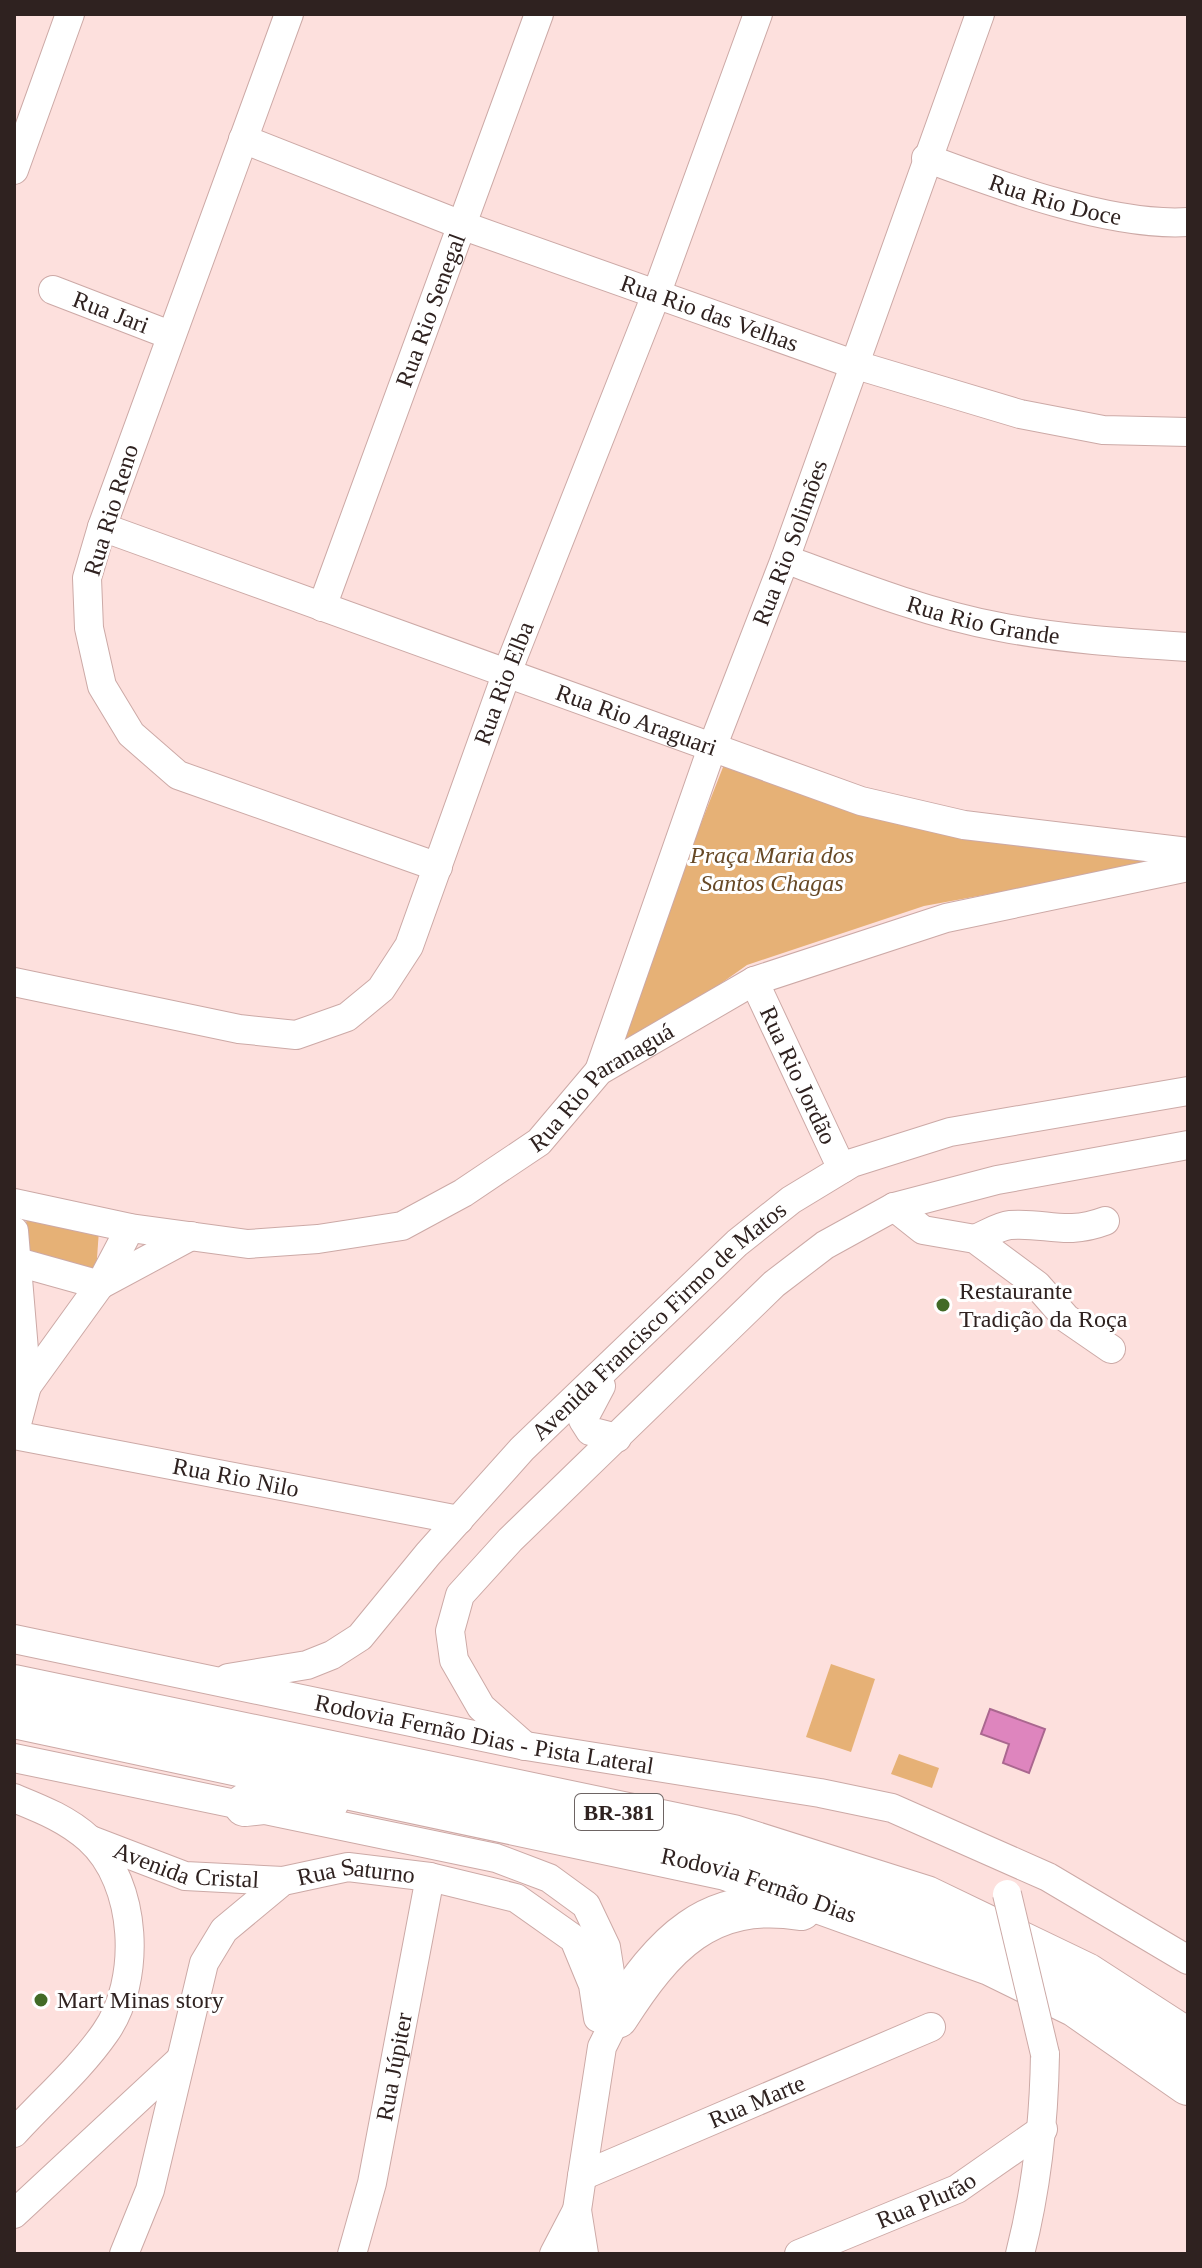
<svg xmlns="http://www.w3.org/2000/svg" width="1202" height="2268" font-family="Georgia,serif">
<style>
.green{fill:#e6b176}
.water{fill:#de85be;stroke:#aa678f;stroke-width:2}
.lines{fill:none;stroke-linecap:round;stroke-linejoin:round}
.minor-casing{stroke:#cca9a6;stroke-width:30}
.highway-casing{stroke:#cca9a6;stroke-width:44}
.minor{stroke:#fff;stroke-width:28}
.highway{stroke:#fff;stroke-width:42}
.minor-bridge-casing{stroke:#cca9a6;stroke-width:30;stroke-linecap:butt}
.minor-bridge{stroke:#fff;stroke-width:28}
.poi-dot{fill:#426a26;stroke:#fff;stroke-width:3}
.labels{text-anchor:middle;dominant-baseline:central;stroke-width:6;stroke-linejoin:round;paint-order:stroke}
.shield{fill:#fff;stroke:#6d6463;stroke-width:2}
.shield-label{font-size:22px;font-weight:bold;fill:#2f2220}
.street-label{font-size:24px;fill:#2f2220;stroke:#fff}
.park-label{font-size:24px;font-style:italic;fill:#674926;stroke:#fff}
.poi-label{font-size:24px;fill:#2f2220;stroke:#fff;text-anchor:start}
</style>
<rect width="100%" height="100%" fill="#fde0dd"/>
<g class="green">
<polygon points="727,757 847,811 975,836 1143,852 1149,865 924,906 747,965 634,1045 618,1035"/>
<polygon points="27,1214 99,1230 96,1272 23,1256"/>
<polygon points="831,1664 875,1679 851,1752 806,1737"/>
<polygon points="899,1754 939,1768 932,1788 891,1774"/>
</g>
<polygon class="water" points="990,1709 1045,1729 1029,1773 1003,1763 1009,1744 981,1734"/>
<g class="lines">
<defs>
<g id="minor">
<polyline points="289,14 102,527 87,578 89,628 102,686 131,734 178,775 438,867"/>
<path id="s1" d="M243,139L464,226L853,364L1020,414L1103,430L1188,432"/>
<path id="s2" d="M926,158C998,185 1111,227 1188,222"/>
<polyline points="14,170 70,14"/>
<path id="s3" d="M53,290L170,335"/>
<path id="s4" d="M102,527L861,801L964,825L1188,852"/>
<path id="s5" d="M785,559C855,585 926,613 1000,627C1062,639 1125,643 1188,647"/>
<path id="s6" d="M322,607L539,14"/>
<path id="s7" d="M754,981L842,1169"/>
<path id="s8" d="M14,982L239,1029L296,1035L347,1017L381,989L409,946L506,675L656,295L758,14"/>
<path id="s9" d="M599,1071L713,745L785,559L980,14"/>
<path id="s10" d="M14,1203L130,1228L248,1244L318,1239L402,1226L463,1193L539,1142L599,1071L754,981L946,918L1188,867"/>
<polyline points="894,1207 923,1230 975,1239 1037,1285 1066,1318 1111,1349"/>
<polyline points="14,1231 27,1386 14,1435"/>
<path d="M975,1239C985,1235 999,1226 1010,1225C1046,1222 1065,1236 1105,1221"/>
<polyline points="14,1261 100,1285 191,1236"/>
<polyline points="27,1386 100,1285 130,1228"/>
<polyline points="601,1386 583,1420 590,1431 617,1438"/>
<path id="s11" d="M14,1435L459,1520"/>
<path id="s12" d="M14,1639L526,1746L820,1793L892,1808L1048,1877L1188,1960"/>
<path id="s13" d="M228,1678L307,1665L332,1655L360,1637L428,1554L522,1449L737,1243L791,1200L852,1163L950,1132L1188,1091"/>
<polyline points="525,1746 481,1707 454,1660 450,1631 460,1595 510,1540 774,1284 825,1245 894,1207 997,1180 1188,1145"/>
<polyline points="14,1758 496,1858 549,1878 586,1905 606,1947 617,2017 602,2047 582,2176 577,2210 584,2254"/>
<path d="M14,1798C41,1809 67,1819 89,1839C138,1883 142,1981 105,2033C80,2069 44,2100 14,2133"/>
<path id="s14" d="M91,1840L185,1876L283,1881"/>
<path id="s15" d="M582,2176L931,2027"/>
<polyline points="14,2214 181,2059"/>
<path id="s16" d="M124,2254L150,2190L204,1963L224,1930L283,1881L348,1867L430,1877L516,1898L574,1939L593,1985L598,2018"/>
<path id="s17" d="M352,2254L372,2183L430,1877"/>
<polyline points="554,2254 577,2210"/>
<path id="s18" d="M799,2254L957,2189L1043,2129"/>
<path d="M1020,2254C1037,2187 1044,2123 1045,2054"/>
</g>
<g id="highway">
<polyline points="14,1686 733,1836 926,1897 1086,1974 1188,2040"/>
<path id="s19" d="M14,1717L726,1869L990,1964L1076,2006L1188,2084"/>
<polyline points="245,1805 309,1798 328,1801"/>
<path d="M617,2017C663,1945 708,1894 801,1909"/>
</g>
</defs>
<use href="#minor" class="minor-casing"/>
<use href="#highway" class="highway-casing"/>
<use href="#minor" class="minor"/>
<use href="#highway" class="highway"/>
<defs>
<polyline id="minor-bridge" points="1007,1894 1045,2054"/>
</defs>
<use href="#minor-bridge" class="minor-bridge-casing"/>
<use href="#minor-bridge" class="minor-bridge"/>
</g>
<g class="poi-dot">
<circle cx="943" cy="1305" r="8"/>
<circle cx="41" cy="2000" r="8"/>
</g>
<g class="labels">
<rect class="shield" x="575" y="1794" width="88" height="36" rx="6"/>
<g class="shield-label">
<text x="619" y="1812">BR-381</text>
</g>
<g class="street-label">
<text stroke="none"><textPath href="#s2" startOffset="136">Rua Rio Doce</textPath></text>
<text stroke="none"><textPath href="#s6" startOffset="316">Rua Rio Senegal</textPath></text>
<text stroke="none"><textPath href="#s3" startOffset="62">Rua Jari</textPath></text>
<text stroke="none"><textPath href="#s1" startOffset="498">Rua Rio das Velhas</textPath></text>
<text transform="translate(111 510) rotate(-73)">Rua Rio Reno</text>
<text stroke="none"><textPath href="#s9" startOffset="562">Rua Rio Solimões</textPath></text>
<text stroke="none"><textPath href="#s5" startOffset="208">Rua Rio Grande</textPath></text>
<text stroke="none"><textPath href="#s8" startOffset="716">Rua Rio Elba</textPath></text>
<text stroke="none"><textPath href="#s4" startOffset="568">Rua Rio Araguari</textPath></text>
<text stroke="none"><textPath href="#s7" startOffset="104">Rua Rio Jordão</textPath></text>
<text stroke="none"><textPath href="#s10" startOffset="638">Rua Rio Paranaguá</textPath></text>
<text stroke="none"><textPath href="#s13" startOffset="576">Avenida Francisco Firmo de Matos</textPath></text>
<text stroke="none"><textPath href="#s11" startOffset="226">Rua Rio Nilo</textPath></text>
<text stroke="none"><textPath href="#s12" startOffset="480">Rodovia Fernão Dias - Pista Lateral</textPath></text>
<text stroke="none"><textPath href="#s14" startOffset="100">Avenida Cristal</textPath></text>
<text stroke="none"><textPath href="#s16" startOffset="492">Rua Saturno</textPath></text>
<text stroke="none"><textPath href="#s19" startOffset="764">Rodovia Fernão Dias</textPath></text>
<text stroke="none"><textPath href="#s17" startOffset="192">Rua Júpiter</textPath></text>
<text stroke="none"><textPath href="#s15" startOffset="190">Rua Marte</textPath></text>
<text stroke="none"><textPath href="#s18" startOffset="138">Rua Plutão</textPath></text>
</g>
<g class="park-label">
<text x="772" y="855">Praça Maria dos<tspan x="772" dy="28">Santos Chagas</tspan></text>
</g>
<g class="poi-label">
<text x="959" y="1291">Restaurante<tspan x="959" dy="28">Tradição da Roça</tspan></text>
<text x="57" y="2000">Mart Minas story</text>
</g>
</g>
<rect width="1202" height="2268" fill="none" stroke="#2f2220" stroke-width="32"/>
</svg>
